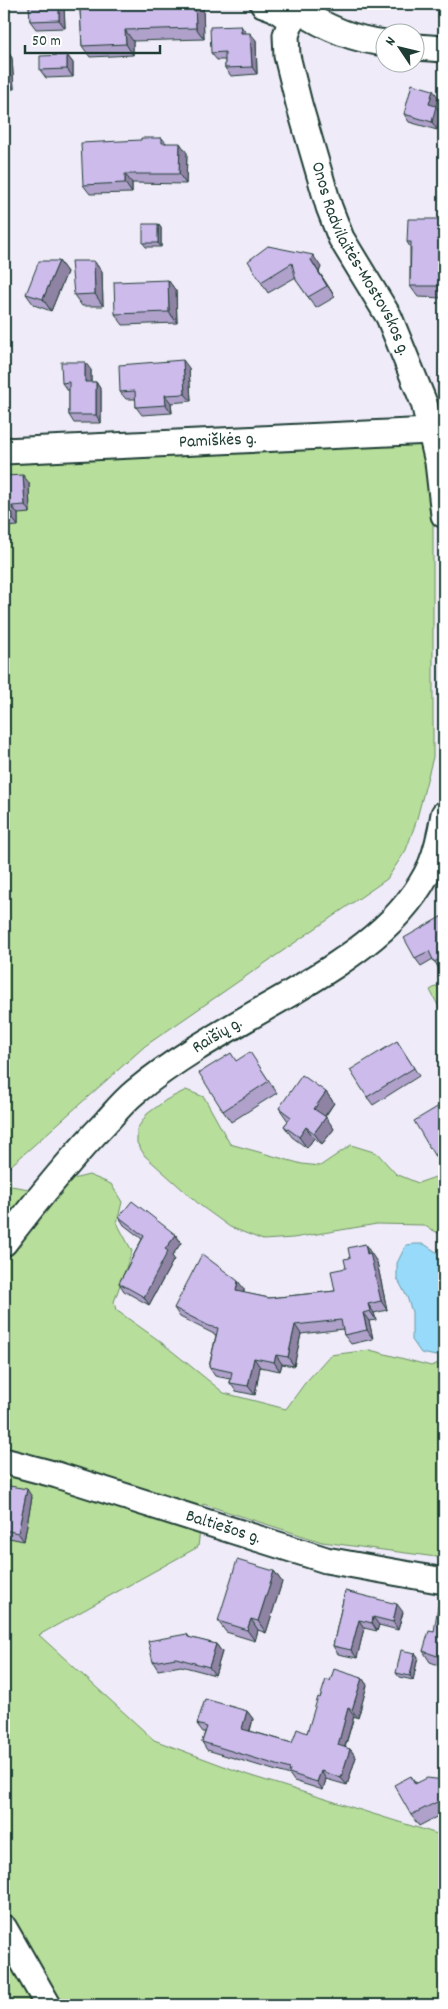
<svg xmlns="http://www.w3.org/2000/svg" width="448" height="2009" font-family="Dekko,sans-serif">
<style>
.green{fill:#b7de9a;stroke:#6b8e67}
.water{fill:#97daf9;stroke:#679baa}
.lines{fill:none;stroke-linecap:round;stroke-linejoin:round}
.minor-casing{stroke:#1f3d34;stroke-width:29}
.minor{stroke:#fff;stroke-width:25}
.wall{fill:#afa1ca;stroke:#1f3d34}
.shaded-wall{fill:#8f83a4;stroke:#1f3d34}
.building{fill:#ccbbeb;stroke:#1f3d34}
.labels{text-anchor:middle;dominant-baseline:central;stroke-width:4;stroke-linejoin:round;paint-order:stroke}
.street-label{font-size:18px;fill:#1f3d34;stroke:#fff}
</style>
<rect width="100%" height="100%" fill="#f0ebf9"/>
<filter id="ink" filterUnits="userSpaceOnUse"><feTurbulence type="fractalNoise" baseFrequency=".02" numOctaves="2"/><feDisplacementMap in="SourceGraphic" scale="10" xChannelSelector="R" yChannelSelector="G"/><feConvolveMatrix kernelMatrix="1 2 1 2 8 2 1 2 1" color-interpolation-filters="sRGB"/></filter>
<g filter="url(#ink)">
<g class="green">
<polygon points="414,422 433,490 433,757 416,822 406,850 387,879 145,1046 6,1170 11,1186 48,1192 73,1179 89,1175 111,1184 122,1202 117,1223 132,1251 114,1302 116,1310 157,1339 224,1393 286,1409 305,1383 330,1355 370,1350 431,1366 444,1361 444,1558 322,1542 203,1504 198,1547 39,1635 154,1740 248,1775 444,1836 444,2005 4,2005 4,442"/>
<polygon points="444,982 444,1017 430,990"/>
<polygon points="186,1090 204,1097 230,1144 302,1164 320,1166 351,1145 377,1153 396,1174 418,1183 444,1174 444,1236 423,1225 377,1224 293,1238 263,1240 230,1227 201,1206 145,1156 137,1143 137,1129 147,1114 166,1100"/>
</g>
<polygon class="water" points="415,1244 424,1244 444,1257 444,1354 436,1356 421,1353 412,1340 412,1312 407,1297 397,1278 397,1263 406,1245"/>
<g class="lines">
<defs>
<g id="minor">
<polyline points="263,4 274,8 291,20"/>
<path id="s1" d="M298,4L286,35L287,56L299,104L329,207L341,238L389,317L424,403L438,462L444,515"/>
<path d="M297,9C324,27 354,40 386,43"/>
<polyline points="416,47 444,49"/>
<path id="s2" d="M4,451L431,431"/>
<path id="s3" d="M4,1243C36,1201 69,1160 106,1122C115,1112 124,1101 135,1092C182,1053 238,1024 291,993C345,960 404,925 431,865C438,848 441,832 444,814"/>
<path id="s4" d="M4,1461L57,1475L326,1560L444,1581"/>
<polyline points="4,1928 48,2005"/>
</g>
</defs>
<use href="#minor" class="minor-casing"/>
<use href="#minor" class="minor"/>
</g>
<g class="wall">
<polygon points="29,4 64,4 65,28 36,29 30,21"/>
<polygon points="203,6 204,39 133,41 133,55 90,57 82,46 80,9"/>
<polygon points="246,33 256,40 257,74 231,76 225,68 225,60 217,60 211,53"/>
<polygon points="4,50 7,50 12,58 14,89 4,90"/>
<polygon points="67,55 73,63 73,77 46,78 40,70"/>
<polygon points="438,97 436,106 441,114 437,130 409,122 404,114"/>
<polygon points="162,138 166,143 187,153 186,184 132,183 132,193 90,194 83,185 141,140"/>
<polygon points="444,219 444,298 418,297 410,286 410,247 407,242"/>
<polygon points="158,224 161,228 161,247 146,247 143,243"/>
<polygon points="268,246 321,267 319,272 335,297 316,308 296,280 296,277 268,293 261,282"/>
<polygon points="59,261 67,272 51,311 34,305 26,294"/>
<polygon points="94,261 102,272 103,306 82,306 74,295"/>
<polygon points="168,280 176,291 177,323 123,325 115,314"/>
<polygon points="189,368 191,401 171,403 172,413 142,415 136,407 136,399 126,399 120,392"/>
<polygon points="91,370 91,382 96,382 101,390 101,423 74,423 69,415 69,390 67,390 62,383"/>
<polygon points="4,476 29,483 30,513 18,514 18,526 4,527"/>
<polygon points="444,915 444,967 440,970 433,959 421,966 415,958"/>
<polygon points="397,1041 419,1076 373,1105 367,1097"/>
<polygon points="236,1061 257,1063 277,1093 231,1122 223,1111"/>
<polygon points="326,1092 334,1103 325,1117 334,1129 322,1144 314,1138 307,1148 292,1137 284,1126 288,1121 279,1108"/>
<polygon points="444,1103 444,1154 437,1159 434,1155"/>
<polygon points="119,1217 176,1235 181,1243 172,1256 174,1259 149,1305 124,1291 119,1283 142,1239 124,1225"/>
<polygon points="371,1253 372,1256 377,1262 387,1310 374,1313 376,1320 369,1321 373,1339 351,1344 344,1335 343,1329 301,1334 294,1366 282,1364 280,1371 260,1367 255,1395 236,1391 230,1383 230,1379 215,1376 209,1367 216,1335 180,1317 174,1308 244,1289 244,1293 269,1298 335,1291 346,1268"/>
<polygon points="4,1485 32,1497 24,1541 4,1537"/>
<polygon points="274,1571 282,1582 266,1633 258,1630 255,1641 226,1632 218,1621"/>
<polygon points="345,1591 403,1612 398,1630 379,1625 377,1631 364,1628 357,1658 338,1654 333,1646"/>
<polygon points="444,1607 444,1667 430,1662 423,1651 434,1632"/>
<polygon points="187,1634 190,1638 216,1644 222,1652 215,1675 181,1666 158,1670 153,1662"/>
<polygon points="415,1653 418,1657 413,1680 399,1677 396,1673"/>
<polygon points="362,1678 367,1685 358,1718 354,1716 345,1748 350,1749 356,1757 347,1785 326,1779 323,1790 294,1781 290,1775 207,1750 202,1742 205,1732 203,1732 197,1724 247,1711 253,1719 250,1731 292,1743 307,1733 320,1698 330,1681"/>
<polygon points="411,1776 416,1783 444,1780 444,1813 419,1826 411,1815"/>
</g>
<g class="shaded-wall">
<polygon points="59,4 64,4 65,28 59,20"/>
<polygon points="195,4 201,4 203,6 204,39 196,28"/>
<polygon points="241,26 247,34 241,33"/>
<polygon points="125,30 133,41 133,55 126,44"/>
<polygon points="250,33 256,40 257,74 252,67"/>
<polygon points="7,50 12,58 14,89 8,81"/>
<polygon points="67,55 73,63 73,77 67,69"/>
<polygon points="433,90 438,97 436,106 441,114 437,130 432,122 429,104"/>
<polygon points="180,143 187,153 186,184 179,174"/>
<polygon points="125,174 132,183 132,193 125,183"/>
<polygon points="158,224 161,228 161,247 158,243"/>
<polygon points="313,255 321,267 319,272 335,297 311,260"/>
<polygon points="59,261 67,272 51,311 43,299"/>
<polygon points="94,261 102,272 103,306 95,294"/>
<polygon points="168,280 176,291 177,323 169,312"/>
<polygon points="183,360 189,368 191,401 185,394"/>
<polygon points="85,362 91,370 91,390 85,382"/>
<polygon points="96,382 101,390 101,423 96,415"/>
<polygon points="165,395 171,403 172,413 166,405"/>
<polygon points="23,475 29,483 30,513 25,505"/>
<polygon points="12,506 18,514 18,526 13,519"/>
<polygon points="326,1092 334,1103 322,1120 314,1109"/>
<polygon points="326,1117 334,1129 322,1144 314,1133"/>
<polygon points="306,1127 314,1138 307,1148 299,1137"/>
<polygon points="176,1235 181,1243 172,1256 174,1259 149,1305 144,1297 165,1249"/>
<polygon points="365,1244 377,1262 387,1310 381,1301"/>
<polygon points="238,1281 244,1289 242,1300 236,1291"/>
<polygon points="368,1304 374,1313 376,1320 370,1311"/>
<polygon points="363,1313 369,1321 373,1339 367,1330"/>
<polygon points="295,1325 301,1334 294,1366 288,1357"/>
<polygon points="276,1355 282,1364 280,1371 274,1362"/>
<polygon points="254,1358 260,1367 255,1395 248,1386"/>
<polygon points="27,1489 32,1497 24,1541 18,1533"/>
<polygon points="274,1571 282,1582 266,1633 258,1621"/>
<polygon points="397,1604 403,1612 398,1630 393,1622"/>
<polygon points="373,1617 379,1625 377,1631 372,1623"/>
<polygon points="251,1619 258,1630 255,1641 247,1630"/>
<polygon points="359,1620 364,1628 357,1658 351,1650"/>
<polygon points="216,1644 222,1652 215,1675 209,1667"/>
<polygon points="415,1653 418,1657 413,1680 410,1676"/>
<polygon points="362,1678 367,1685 358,1718 352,1710"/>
<polygon points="348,1708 354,1716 343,1753 338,1745"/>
<polygon points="247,1711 253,1719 248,1736 242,1729"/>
<polygon points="350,1749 356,1757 347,1785 341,1778"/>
<polygon points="321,1771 326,1779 323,1790 317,1782"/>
</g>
<g class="building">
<polygon points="29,4 59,4 59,20 30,21"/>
<polygon points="141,4 195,4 196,28 125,30 126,44 82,46 80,9 141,6"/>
<polygon points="241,26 241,33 250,33 252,67 225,68 225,52 211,53 210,27"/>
<polygon points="4,50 7,50 8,81 4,82"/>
<polygon points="67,55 67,69 40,70 40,56"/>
<polygon points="412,84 433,90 429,104 436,106 432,122 404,114"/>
<polygon points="141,138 162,138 162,143 180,143 179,174 125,174 125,183 83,185 81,143 141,140"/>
<polygon points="408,219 444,219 444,286 410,286 411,242 407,242"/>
<rect x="143" y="224" width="15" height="19"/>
<polygon points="268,246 313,255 311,260 327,286 308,297 296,280 292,263 261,282 248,261"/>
<polygon points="39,261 59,261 43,299 26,294"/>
<polygon points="71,261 94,261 95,294 74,295"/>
<polygon points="168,280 169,312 115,314 114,282"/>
<rect x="442" y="323" width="2" height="37"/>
<polygon points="183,360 185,394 165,395 166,405 136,407 135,391 120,392 119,365"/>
<polygon points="61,362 85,362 85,382 96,382 96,415 69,415 69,382 62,383"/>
<polygon points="23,475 25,505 12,506 13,519 4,519 4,476"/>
<polygon points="444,915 444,957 434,962 429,951 415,958 404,938"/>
<polygon points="397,1041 414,1068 367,1097 350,1070"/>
<polygon points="250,1052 269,1081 223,1111 199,1073 231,1053 236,1061"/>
<polygon points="302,1075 326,1092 314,1109 326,1117 314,1133 306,1127 299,1137 284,1126 291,1117 279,1108"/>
<polygon points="444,1103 444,1149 434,1155 414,1121"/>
<polygon points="132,1201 176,1235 165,1249 168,1251 144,1297 119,1283 144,1236 119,1217"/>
<polygon points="365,1244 367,1254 370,1253 381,1301 368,1304 370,1311 363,1313 367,1330 344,1335 341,1320 295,1325 288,1357 276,1355 274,1362 254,1358 248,1386 230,1383 232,1372 209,1367 218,1328 209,1326 174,1308 202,1254 238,1281 236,1291 269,1298 335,1291 331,1271 346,1268 344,1259 350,1258 348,1248"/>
<polygon points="4,1485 27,1489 18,1533 4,1530"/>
<polygon points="237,1560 274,1571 258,1621 251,1619 247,1630 218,1621"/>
<polygon points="345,1591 397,1604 393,1622 373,1617 372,1623 359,1620 351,1650 333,1646"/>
<polygon points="438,1606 444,1607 444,1653 443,1658 423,1651 429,1631 434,1632"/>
<polygon points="187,1634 188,1637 216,1644 209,1667 176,1658 153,1662 148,1641"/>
<polygon points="401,1650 415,1653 410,1676 396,1673"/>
<polygon points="334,1669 362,1678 352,1710 348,1708 338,1745 350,1749 341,1778 321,1771 317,1782 289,1773 290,1769 202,1742 207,1727 197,1724 205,1699 247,1711 242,1729 292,1743 297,1729 307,1733 318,1697 320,1698 326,1679 330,1681"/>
<polygon points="411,1776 415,1784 427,1778 444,1780 444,1801 439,1801 411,1815 394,1785"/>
</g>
</g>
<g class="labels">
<g class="street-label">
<text stroke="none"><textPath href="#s1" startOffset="271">Onos Radvilaitės-Mostovskos g.</textPath></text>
<text stroke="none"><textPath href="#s2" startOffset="214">Pamiškės g.</textPath></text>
<text stroke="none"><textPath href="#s3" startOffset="300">Raišių g.</textPath></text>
<text stroke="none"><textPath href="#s4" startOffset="229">Baltiešos g.</textPath></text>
</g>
</g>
<rect width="448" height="2009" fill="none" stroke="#fff" stroke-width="20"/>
<rect x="10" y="10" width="428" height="1989" fill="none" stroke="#1f3d34" stroke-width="2" filter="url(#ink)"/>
<g transform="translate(400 48) rotate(305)"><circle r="24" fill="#ffffff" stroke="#a5b1ae"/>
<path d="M0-4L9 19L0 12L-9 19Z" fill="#1f3d34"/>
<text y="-8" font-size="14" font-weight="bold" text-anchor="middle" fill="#1f3d34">N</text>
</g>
<path d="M25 45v8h135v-8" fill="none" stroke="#1f3d34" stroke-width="2.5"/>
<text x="32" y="45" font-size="15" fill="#1f3d34" stroke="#ffffff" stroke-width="4" paint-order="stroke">50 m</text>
</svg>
